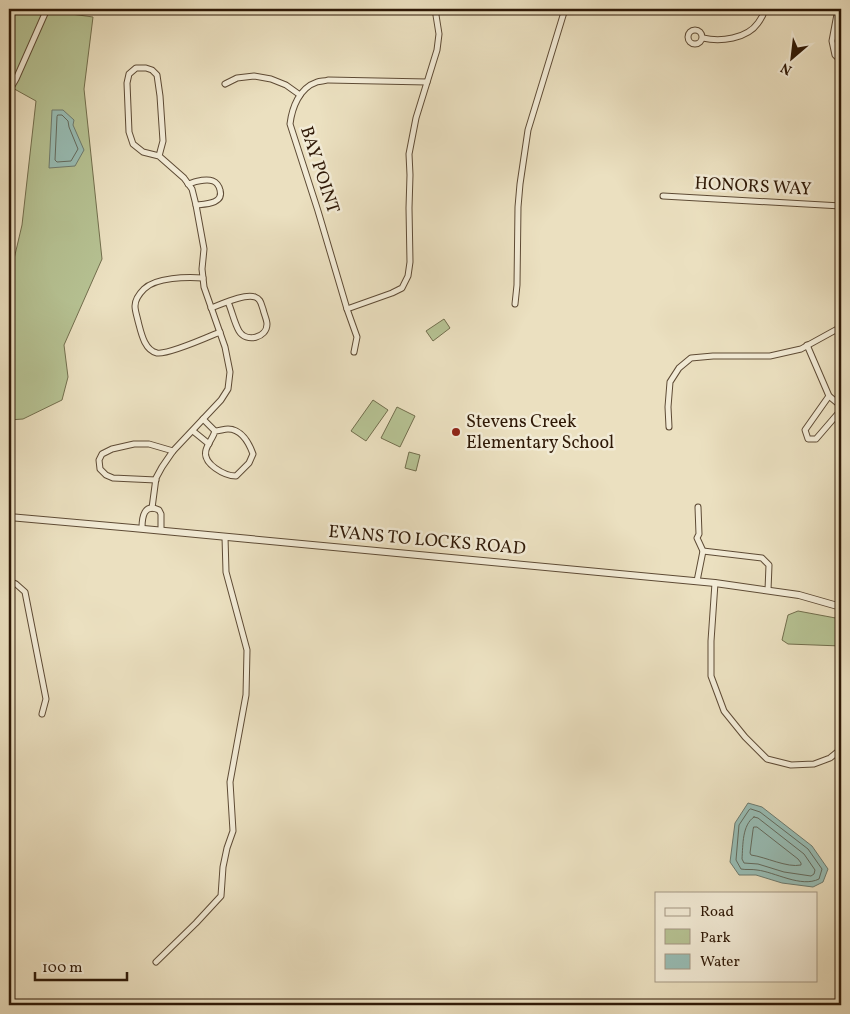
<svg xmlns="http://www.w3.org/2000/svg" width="850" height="1014" font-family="Vollkorn,serif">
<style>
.green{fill:#b6c293;stroke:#726e4d}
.water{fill:#98bdb5;stroke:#6e7b6f}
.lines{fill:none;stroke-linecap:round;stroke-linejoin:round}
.shore{stroke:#646b5e;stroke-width:1}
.minor-casing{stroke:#5e4b35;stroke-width:7}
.tertiary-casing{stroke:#5e4b35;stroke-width:8}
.minor{stroke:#f2ebd6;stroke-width:5}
.tertiary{stroke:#f2ebd6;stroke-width:6}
.poi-dot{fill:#8f2418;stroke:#f2ebd6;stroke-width:2}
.labels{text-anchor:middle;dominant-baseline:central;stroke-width:5;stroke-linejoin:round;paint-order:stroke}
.street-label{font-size:18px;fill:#2f1907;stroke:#f2ebd6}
.poi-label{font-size:18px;fill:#2f1907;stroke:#f2ebd6;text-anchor:start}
</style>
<rect width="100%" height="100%" fill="#ebe0c0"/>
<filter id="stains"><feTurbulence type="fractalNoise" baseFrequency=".004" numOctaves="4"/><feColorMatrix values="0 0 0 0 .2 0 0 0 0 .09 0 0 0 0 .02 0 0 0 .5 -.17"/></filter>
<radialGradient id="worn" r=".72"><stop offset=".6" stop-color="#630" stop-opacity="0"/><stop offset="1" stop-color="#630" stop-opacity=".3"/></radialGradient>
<g class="green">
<polygon points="9,9 35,9 93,17 84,89 102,259 64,345 68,377 62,400 23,419 9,420 9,276 10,276 22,225 36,101 9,86"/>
<polygon points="444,319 450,328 433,341 426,331"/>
<polygon points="373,400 388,410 366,441 351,431"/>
<polygon points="397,407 415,416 400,447 381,438"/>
<polygon points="409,452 420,455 416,471 405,468"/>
<polygon points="798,611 841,619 841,646 788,644 782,640 788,615"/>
</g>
<g class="water">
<polygon points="52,110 63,110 74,120 73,125 84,150 75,166 49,168"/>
<polygon points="748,803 762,807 812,846 828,869 823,882 813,887 782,883 756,875 739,875 730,862 735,823"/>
</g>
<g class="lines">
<g class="shore">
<polygon points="58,115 62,115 68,121 69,127 78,149 71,161 57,162 55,160 57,117"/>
<path d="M751,809L760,812L808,849L822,869L819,879C801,888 775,872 757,870C752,869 746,870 741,869L736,860L739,825L749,810Z"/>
<path d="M754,817L758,818L804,854L815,870L814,874L811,876L784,872L758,864L744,863L742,859C743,845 742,825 754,817Z"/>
<path d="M754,827H757L798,859L801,863V865C787,868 766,857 751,855L750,853L753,830Z"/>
</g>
<defs>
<g id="minor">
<polyline points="838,9 832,41 835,55 841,61"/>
<circle cx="695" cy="37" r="7"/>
<path d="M703,38C720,42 747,39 758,23C761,19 764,13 765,9"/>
<polyline points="225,84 237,78 254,76 271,79 286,85 300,95"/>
<polyline points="9,91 16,79 47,9"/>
<path d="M188,184C195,182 205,178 213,181C216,182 219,186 220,190C224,204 205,204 196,205"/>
<polyline points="663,196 841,206"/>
<path d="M203,278C187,277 156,277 144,289C139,294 135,300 135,306C135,311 137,316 138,321C141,332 144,350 157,353C168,355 208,337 220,332"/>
<polyline points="515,304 517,285 518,207 520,184 528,130 565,9"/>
<path d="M211,308C222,304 245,293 255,297C261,299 261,304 263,309C264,314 267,320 267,324C267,338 246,343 239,331C234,322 232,311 228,302"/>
<polyline points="347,309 392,293 402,288 408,276 410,262 409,208 410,175 409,154 416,118 437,50 439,34 435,9"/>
<polyline points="807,345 829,396 841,406"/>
<path d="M354,352L357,337L347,309L318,211L290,124C292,108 299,88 317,82C320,81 325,81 328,80L427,82"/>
<polyline points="829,396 805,430 808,439 816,439 841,410"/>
<path d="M203,419L215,431C219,431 224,429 228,429C241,429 249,443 253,454L249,463L236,476C225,476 202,464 206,450C208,443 213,438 215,431"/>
<polyline points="669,427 668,407 670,382 679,368 691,358 713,356 770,356 801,349 841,327"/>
<polyline points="193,431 209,444"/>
<polyline points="156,480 113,478 106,475 100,469 99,460 102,454 112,449 134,444 149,444 173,451"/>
<polyline points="152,508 156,478 162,467 173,451 221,400 228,389 230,372 225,347 204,287 202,269 204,249 196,205 192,189 184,178 159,156 143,152 133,144 129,132 127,83 129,74 136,68 146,68 152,70 157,75 160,96 163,141 159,156"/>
<path d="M142,528C142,517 144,503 159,510L161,514V530"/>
<polyline points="703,551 762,558 769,565 768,590"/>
<polyline points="9,581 16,584 25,592 46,699 42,714"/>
<polyline points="697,581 703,551 697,538 699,534 698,507"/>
<polyline points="715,583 711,641 711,676 724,711 745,737 767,759 791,765 814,764 830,758 841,749"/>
<polyline points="156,962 196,923 221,896 223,867 227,848 233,831 230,782 246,695 247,650 226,572 225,537"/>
</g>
<polyline id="tertiary" points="9,517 133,528 715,583 799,595 841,607"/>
</defs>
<use href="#minor" class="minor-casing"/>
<use href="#tertiary" class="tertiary-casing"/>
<use href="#minor" class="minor"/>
<use href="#tertiary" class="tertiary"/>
</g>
<circle class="poi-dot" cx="456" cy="432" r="5"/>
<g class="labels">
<g class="street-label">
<text transform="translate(319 170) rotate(72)">BAY POINT</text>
<text transform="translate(753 187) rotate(3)">HONORS WAY</text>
<text transform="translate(427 541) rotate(5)">EVANS TO LOCKS ROAD</text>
</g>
<g class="poi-label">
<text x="466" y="422">Stevens Creek<tspan x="466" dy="21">Elementary School</tspan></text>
</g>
</g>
<rect width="850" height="1014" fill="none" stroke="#ebe0c0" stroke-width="30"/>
<rect x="10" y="10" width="830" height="994" fill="none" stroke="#2f1907" stroke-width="2.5"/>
<rect x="15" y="15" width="820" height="984" fill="none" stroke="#2f1907"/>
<rect x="655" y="892" width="162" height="90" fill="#f2ebd6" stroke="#a49783"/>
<rect x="665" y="908" width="25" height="8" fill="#f2ebd6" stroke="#a49783"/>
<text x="700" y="916" font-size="15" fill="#2f1907">Road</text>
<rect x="665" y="929" width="25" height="15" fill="#b6c293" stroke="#a49783"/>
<text x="700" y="942" font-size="15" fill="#2f1907">Park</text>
<rect x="665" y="954" width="25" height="15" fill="#98bdb5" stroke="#a49783"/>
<text x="700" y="966" font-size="15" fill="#2f1907">Water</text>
<g transform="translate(792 58) rotate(208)" stroke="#f2ebd6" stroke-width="4" paint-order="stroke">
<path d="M0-4L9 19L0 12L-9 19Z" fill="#2f1907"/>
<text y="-8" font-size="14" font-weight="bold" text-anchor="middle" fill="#2f1907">N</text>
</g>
<path d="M35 972v8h92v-8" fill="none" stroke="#2f1907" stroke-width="2.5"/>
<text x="42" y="972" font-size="15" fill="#2f1907" stroke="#f2ebd6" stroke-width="4" paint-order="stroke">100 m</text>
<rect width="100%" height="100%" filter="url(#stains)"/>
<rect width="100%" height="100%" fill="url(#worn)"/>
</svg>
